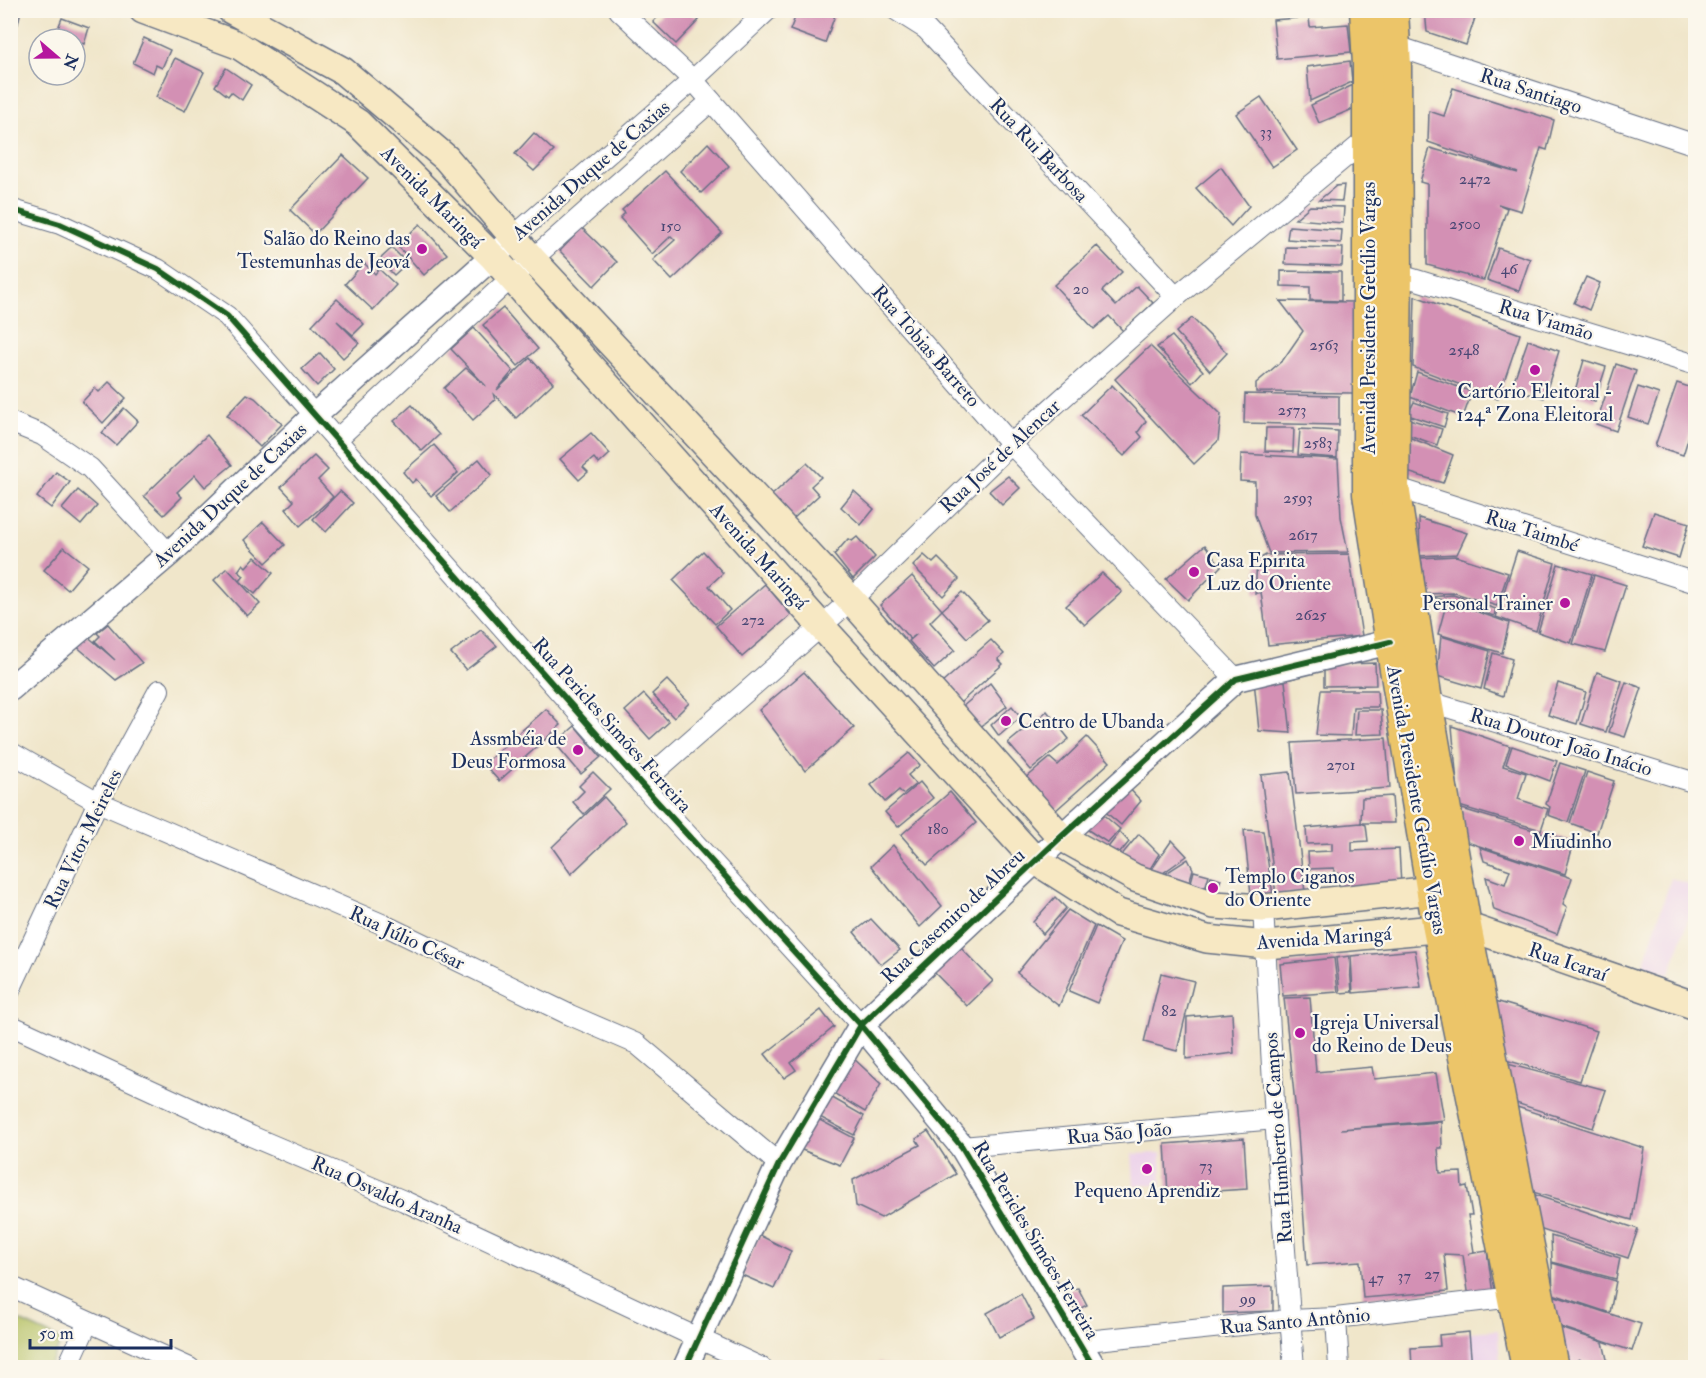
<svg xmlns="http://www.w3.org/2000/svg" width="1706" height="1378" font-family="'IM FELL Double Pica',serif">
<style>
.built{fill:#ecd1ea}
.pitch{fill:#b3bf61;stroke:#677760;stroke-width:1.5}
.building{fill:#d390b4}
.lines{fill:none;stroke-linecap:round;stroke-linejoin:round}
.minor-casing{stroke:#666f84;stroke-width:22}
.tertiary-casing{stroke:#666f84;stroke-width:27}
.secondary-casing{stroke:#666f84;stroke-width:30}
.primary-casing{stroke:#666f84;stroke-width:33}
.minor{stroke:#fff;stroke-width:20}
.tertiary{stroke:#fff;stroke-width:24}
.secondary{stroke:#f7e8c3;stroke-width:27}
.primary{stroke:#ecc569;stroke-width:30}
.cycleway-casing{stroke:#fbf7ec;stroke-width:10}
.cycleway{stroke:#1b5e20;stroke-width:6}
.poi-dot{fill:#b5179e;stroke:#fbf7ec;stroke-width:2}
.labels{text-anchor:middle;dominant-baseline:central;stroke-width:4.5;stroke-linejoin:round;paint-order:stroke}
.number-label{font-size:16px;fill:#494774}
.street-label{font-size:20px;fill:#1b2f5e;stroke:#fbf7ec}
.poi-label{font-size:20px;fill:#1b2f5e;stroke:#fbf7ec;text-anchor:start}
</style>
<rect width="100%" height="100%" fill="#fbf7ec"/>
<filter id="ink" filterUnits="userSpaceOnUse"><feTurbulence type="fractalNoise" baseFrequency=".0167" numOctaves="2"/><feDisplacementMap in="SourceGraphic" scale="12" xChannelSelector="R" yChannelSelector="G"/><feConvolveMatrix kernelMatrix="1 2 1 2 8 2 1 2 1" color-interpolation-filters="sRGB"/></filter>
<filter id="wash" filterUnits="userSpaceOnUse"><feTurbulence type="fractalNoise" baseFrequency=".008" numOctaves="4" result="noise"/><feDisplacementMap in="SourceGraphic" scale="24" xChannelSelector="R" yChannelSelector="G"/><feGaussianBlur stdDeviation="1.35" result="paint"/><feColorMatrix in="noise" values="0 0 0 0 0 0 0 0 0 0 0 0 0 0 0 0 0 1.4 0 .05"/><feComposite in="paint" operator="in"/></filter>
<g filter="url(#wash)">
<rect width="100%" height="100%" fill="#f0e6ca"/>
<g class="built">
<polygon points="1671,878 1695,886 1696,895 1670,974 1643,966"/>
<polygon points="1161,1153 1162,1184 1134,1186 1132,1154"/>
<polygon points="1498,1330 1500,1366 1472,1367 1469,1332"/>
</g>
<polygon class="pitch" points="11,1317 62,1340 49,1367 11,1367"/>
<g id="blocks">
<g class="building">
<polygon points="10,10 21,10 18,24 10,22"/>
<polygon points="664,10 688,10 699,20 676,44 653,22"/>
<polygon points="798,10 825,10 835,15 825,43 790,30"/>
<polygon points="1425,10 1451,10 1475,18 1466,45 1427,32"/>
<polygon points="1309,17 1310,27 1348,24 1351,52 1277,59 1273,20"/>
<polygon points="62,18 89,28 84,44 75,41 75,39 49,39 51,35 55,36"/>
<polygon points="144,38 170,50 162,68 156,65 153,73 133,63"/>
<polygon points="175,58 204,72 185,111 156,97"/>
<polygon points="1350,61 1352,82 1310,101 1307,67"/>
<polygon points="226,68 251,85 242,100 231,92 228,96 215,86"/>
<polygon points="1353,85 1353,109 1319,123 1311,105"/>
<polygon points="1453,88 1554,120 1547,150 1541,148 1521,211 1498,204 1507,208 1484,280 1427,265 1427,184 1420,182 1430,148 1518,173 1428,142 1429,111 1444,116"/>
<polygon points="1261,97 1297,150 1272,167 1236,114"/>
<polygon points="534,133 554,151 534,171 515,154"/>
<polygon points="708,143 729,166 701,193 680,171"/>
<polygon points="343,155 368,178 315,234 290,210"/>
<polygon points="1221,167 1249,206 1231,226 1196,188"/>
<polygon points="665,171 722,233 672,280 653,260 675,240 671,236 652,254 620,218 625,213 622,210"/>
<polygon points="1344,185 1342,201 1319,200 1336,186"/>
<polygon points="1310,206 1344,207 1343,223 1295,219"/>
<polygon points="420,224 447,254 424,275 397,245"/>
<polygon points="1289,226 1342,230 1341,243 1287,239"/>
<polygon points="582,228 617,262 594,286 560,251"/>
<polygon points="1097,246 1122,272 1102,291 1116,306 1137,286 1153,303 1123,331 1109,316 1094,329 1054,285"/>
<polygon points="1286,247 1343,248 1342,266 1285,264"/>
<polygon points="392,248 407,263 394,275 379,260"/>
<polygon points="1498,248 1530,259 1519,291 1487,280"/>
<polygon points="364,263 375,274 379,269 396,285 373,310 345,284"/>
<polygon points="1281,271 1341,272 1341,301 1310,300 1310,287 1281,286"/>
<polygon points="1586,277 1600,283 1589,310 1574,303"/>
<polygon points="1415,296 1520,334 1498,399 1413,367"/>
<polygon points="337,299 364,324 353,335 337,321 359,343 343,358 312,325"/>
<polygon points="1280,301 1355,302 1353,393 1256,392 1256,383 1283,360 1303,331"/>
<polygon points="503,308 538,349 518,366 483,325"/>
<polygon points="1192,318 1227,353 1210,371 1176,332"/>
<polygon points="474,328 513,371 497,390 530,358 553,383 516,418 493,393 495,400 473,420 444,388 466,368 486,386 451,349"/>
<polygon points="1172,336 1203,371 1192,383 1157,347"/>
<polygon points="1528,340 1559,351 1544,398 1511,389"/>
<polygon points="1150,346 1221,414 1218,441 1194,464 1115,379"/>
<polygon points="320,353 334,369 317,386 302,369"/>
<polygon points="1584,360 1606,367 1595,401 1574,394"/>
<polygon points="1616,364 1636,371 1616,431 1596,424"/>
<polygon points="1417,372 1472,392 1463,417 1410,397"/>
<polygon points="109,382 126,398 103,423 82,402 95,388 99,392"/>
<polygon points="1677,383 1695,389 1695,417 1683,455 1655,446"/>
<polygon points="1112,385 1146,421 1138,432 1142,437 1124,456 1081,415"/>
<polygon points="1638,387 1659,394 1648,424 1628,417"/>
<polygon points="247,394 255,398 282,424 260,447 227,415"/>
<polygon points="1245,394 1339,396 1339,425 1244,423"/>
<polygon points="1414,402 1448,414 1444,427 1408,415"/>
<polygon points="412,405 439,435 422,451 394,421"/>
<polygon points="124,408 138,421 116,445 102,433"/>
<polygon points="1409,419 1442,429 1437,445 1403,433"/>
<polygon points="1266,428 1294,428 1293,452 1265,451"/>
<polygon points="1300,429 1338,431 1337,458 1298,455"/>
<polygon points="591,433 610,454 599,464 594,458 583,467 588,472 579,480 560,459"/>
<polygon points="207,435 232,465 205,487 195,475 177,492 182,497 164,515 144,496"/>
<polygon points="1406,436 1453,455 1443,483 1404,471"/>
<polygon points="434,445 458,473 431,496 416,479 412,483 403,472"/>
<polygon points="1241,454 1338,459 1341,517 1348,552 1269,553 1255,515 1255,482 1240,481"/>
<polygon points="314,456 328,470 318,480 333,497 300,526 286,509 294,501 281,487"/>
<polygon points="479,459 492,475 450,512 436,496"/>
<polygon points="807,463 821,477 811,486 819,495 793,519 771,496"/>
<polygon points="56,472 70,482 51,508 37,497"/>
<polygon points="1008,476 1020,488 1002,505 989,491"/>
<polygon points="78,490 97,506 81,525 62,509"/>
<polygon points="340,491 353,503 326,532 313,519"/>
<polygon points="854,491 874,509 861,525 841,507"/>
<polygon points="1654,512 1689,523 1679,558 1642,546"/>
<polygon points="1419,518 1467,533 1457,554 1420,556"/>
<polygon points="263,522 285,545 266,563 244,540"/>
<polygon points="857,537 875,557 853,579 834,555 848,539 852,541"/>
<polygon points="1205,545 1221,566 1188,600 1166,579"/>
<polygon points="64,547 88,566 68,590 44,570"/>
<polygon points="703,551 723,573 709,586 730,610 715,624 673,580"/>
<polygon points="1517,551 1555,563 1536,631 1496,617"/>
<polygon points="1349,554 1362,636 1268,645 1261,592 1255,594 1257,560 1266,555"/>
<polygon points="924,555 933,563 938,558 959,579 943,596 913,566"/>
<polygon points="1456,556 1508,573 1497,606 1455,593 1426,594 1421,558"/>
<polygon points="255,557 273,573 255,594 240,581 244,576 238,571 243,564 246,567"/>
<polygon points="1558,564 1592,574 1571,643 1538,632"/>
<polygon points="227,568 260,604 247,616 214,580"/>
<polygon points="1102,573 1122,592 1085,625 1066,606"/>
<polygon points="1594,575 1626,585 1605,652 1573,644"/>
<polygon points="912,576 942,610 962,592 988,620 967,638 942,610 930,622 955,650 934,669 909,641 917,634 910,639 880,605"/>
<polygon points="765,584 791,615 742,657 716,626"/>
<polygon points="1453,595 1496,609 1494,616 1456,603 1431,597"/>
<polygon points="1447,601 1509,623 1502,653 1438,634"/>
<polygon points="108,624 142,663 116,680 75,645 85,634 115,660 95,641 100,636 97,633"/>
<polygon points="481,630 497,646 466,670 451,653"/>
<polygon points="1441,636 1490,651 1481,689 1437,676"/>
<polygon points="991,640 1004,654 998,659 1003,664 960,703 942,683"/>
<polygon points="1493,653 1512,659 1503,696 1484,689"/>
<polygon points="1375,663 1376,685 1324,686 1324,665"/>
<polygon points="804,672 854,728 805,771 759,710"/>
<polygon points="1597,672 1622,681 1606,732 1581,724"/>
<polygon points="667,680 689,703 674,718 652,694"/>
<polygon points="1254,680 1285,681 1291,733 1259,731"/>
<polygon points="1626,682 1642,688 1625,737 1609,732"/>
<polygon points="990,683 1007,706 979,728 961,708"/>
<polygon points="1558,683 1586,692 1577,724 1548,715"/>
<polygon points="1321,690 1377,690 1378,707 1353,707 1351,736 1316,735"/>
<polygon points="644,694 669,722 650,739 625,711"/>
<polygon points="1012,706 1021,717 999,736 991,725"/>
<polygon points="546,709 561,725 499,781 484,764"/>
<polygon points="1357,710 1381,710 1383,734 1355,735"/>
<polygon points="1047,711 1069,739 1031,770 1008,743"/>
<polygon points="575,726 601,757 581,774 555,743"/>
<polygon points="1452,726 1510,746 1503,766 1526,773 1518,799 1548,809 1541,830 1459,806"/>
<polygon points="1087,737 1110,762 1055,811 1026,778 1050,758 1058,765"/>
<polygon points="1386,738 1390,788 1296,794 1292,743"/>
<polygon points="1512,746 1557,761 1550,781 1506,764"/>
<polygon points="909,753 920,765 908,775 916,784 903,794 899,790 885,802 871,785"/>
<polygon points="1560,763 1585,771 1568,822 1548,815 1550,807 1546,804"/>
<polygon points="593,772 610,789 584,814 573,802 584,791 579,786"/>
<polygon points="1290,772 1305,892 1276,895 1261,775"/>
<polygon points="1587,772 1614,781 1597,833 1570,823"/>
<polygon points="920,782 933,798 898,827 885,812"/>
<polygon points="1126,785 1141,801 1121,825 1102,809"/>
<polygon points="950,792 976,823 927,865 901,835"/>
<polygon points="1392,796 1394,823 1361,823 1362,798"/>
<polygon points="604,797 626,822 571,874 552,847"/>
<polygon points="1462,809 1574,842 1565,874 1464,841"/>
<polygon points="1100,812 1120,829 1108,843 1085,828"/>
<polygon points="1361,823 1366,825 1368,841 1352,842 1352,851 1399,849 1401,885 1339,888 1338,873 1334,875 1334,868 1309,869 1308,852 1332,851 1332,843 1307,844 1306,828"/>
<polygon points="1244,830 1263,831 1273,895 1251,895"/>
<polygon points="1120,832 1129,842 1113,861 1102,855"/>
<polygon points="1139,834 1159,854 1144,879 1115,863"/>
<polygon points="1172,840 1187,856 1160,875 1145,879"/>
<polygon points="893,845 942,906 920,927 871,866"/>
<polygon points="1480,847 1572,878 1563,904 1567,907 1557,934 1494,910 1486,877 1505,884 1510,870 1484,861"/>
<polygon points="1188,859 1193,869 1186,893 1163,875"/>
<polygon points="1194,871 1209,875 1202,898 1188,893"/>
<polygon points="1211,876 1221,879 1214,900 1204,897"/>
<polygon points="1055,897 1066,908 1043,934 1033,922"/>
<polygon points="1068,910 1094,926 1059,1006 1017,973"/>
<polygon points="871,919 900,950 881,965 854,932"/>
<polygon points="1096,926 1122,941 1097,1003 1069,991"/>
<polygon points="958,945 993,981 967,1006 930,968"/>
<polygon points="1415,950 1421,987 1353,993 1351,956"/>
<polygon points="1349,956 1352,992 1340,993 1336,958"/>
<polygon points="1334,958 1338,992 1283,996 1280,964"/>
<polygon points="1161,973 1194,981 1177,1051 1144,1042"/>
<polygon points="1310,997 1316,1072 1372,1067 1374,1079 1436,1073 1444,1120 1341,1129 1441,1122 1442,1148 1438,1148 1440,1173 1461,1172 1462,1187 1467,1186 1472,1215 1468,1215 1474,1252 1468,1254 1487,1251 1493,1294 1469,1298 1463,1255 1444,1254 1448,1291 1363,1298 1360,1261 1307,1265 1298,1133 1284,998"/>
<polygon points="1492,1000 1597,1031 1580,1081 1502,1059"/>
<polygon points="821,1010 834,1027 791,1063 796,1070 784,1078 765,1054"/>
<polygon points="1232,1013 1234,1053 1186,1059 1187,1017"/>
<polygon points="852,1057 881,1084 865,1112 830,1091"/>
<polygon points="1504,1063 1606,1090 1593,1128 1510,1101"/>
<polygon points="829,1096 864,1116 854,1135 816,1115"/>
<polygon points="1511,1105 1644,1148 1632,1220 1529,1191"/>
<polygon points="814,1117 854,1138 840,1165 797,1148"/>
<polygon points="928,1131 956,1174 881,1218 856,1206 853,1180 920,1145 916,1139"/>
<polygon points="1244,1138 1247,1189 1168,1194 1165,1144"/>
<polygon points="1529,1193 1638,1229 1628,1258 1536,1228"/>
<polygon points="759,1235 791,1251 774,1289 742,1275"/>
<polygon points="1551,1236 1620,1258 1616,1279 1552,1262"/>
<polygon points="1552,1263 1616,1281 1610,1313 1553,1294"/>
<polygon points="1273,1286 1273,1311 1223,1313 1223,1288"/>
<polygon points="1078,1288 1087,1305 1077,1310 1067,1290"/>
<polygon points="1546,1293 1641,1324 1632,1351 1552,1324"/>
<polygon points="1021,1294 1034,1319 999,1337 987,1313"/>
<polygon points="1554,1326 1603,1342 1609,1368 1578,1359 1601,1368 1563,1368"/>
<polygon points="1469,1332 1472,1368 1412,1368 1411,1348 1440,1346 1439,1335"/>
<polygon points="879,1362 894,1367 894,1368 877,1368"/>
</g>
</g>
</g>
<g filter="url(#ink)">
<use href="#blocks" fill-opacity="0" stroke="#666f84" stroke-width="1.5"/>
<g class="lines">
<defs>
<g id="minor">
<polyline points="619,10 693,80 1011,444 1236,679"/>
<polyline points="896,10 926,29 1176,297"/>
<polyline points="1387,43 1696,145"/>
<polyline points="10,209 60,224 158,269 227,316 641,784 861,1025"/>
<polyline points="514,236 693,80 768,10"/>
<polyline points="1397,274 1696,365"/>
<polyline points="10,422 42,435 90,468 169,554"/>
<polyline points="336,440 511,278 711,101"/>
<polyline points="1385,484 1696,583"/>
<polyline points="1427,701 1696,783"/>
<polyline points="10,752 98,802 384,925 570,1015 637,1044 779,1164"/>
<polyline points="641,784 851,600 1011,444 1176,297 1367,139"/>
<polyline points="1263,908 1275,1119 1294,1368"/>
<polyline points="10,990 98,802 159,690"/>
<polyline points="10,1025 251,1136 404,1201 762,1368"/>
<polyline points="962,1147 1275,1119"/>
<polyline points="10,1286 190,1368"/>
<polyline points="1336,1318 1339,1368"/>
<polyline points="1077,1342 1290,1320 1336,1318 1513,1297"/>
<polyline points="67,1368 88,1322"/>
</g>
<g id="tertiary">
<polyline points="10,689 169,554 314,416 507,244"/>
<polyline points="861,1025 962,1147 1094,1368"/>
<polyline points="685,1368 779,1164 861,1025 1061,837 1236,679 1390,642"/>
</g>
<g id="secondary">
<polyline points="143,10 238,45 358,123 493,257 821,626 1036,861 1118,913 1207,939 1266,945 1466,926 1696,1006"/>
<polyline points="231,10 343,71 446,158 532,259 851,600 1061,837 1135,878 1214,905 1263,908 1452,888"/>
</g>
<g id="primary">
<polyline points="1365,10 1368,65 1368,494 1394,663 1438,929 1527,1368"/>
<polyline points="1393,10 1396,66 1397,274 1394,486 1427,701 1466,926 1553,1368"/>
</g>
</defs>
<use href="#minor" class="minor-casing"/>
<use href="#tertiary" class="tertiary-casing"/>
<use href="#secondary" class="secondary-casing"/>
<use href="#primary" class="primary-casing"/>
<use href="#minor" class="minor"/>
<use href="#tertiary" class="tertiary"/>
<use href="#secondary" class="secondary"/>
<use href="#primary" class="primary"/>
<defs>
<g id="cycleway">
<polyline points="10,209 60,224 158,269 227,316 641,784 861,1025 962,1147 1094,1368"/>
<polyline points="685,1368 779,1164 861,1025 1061,837 1236,679 1390,642"/>
</g>
</defs>
<use href="#cycleway" class="cycleway-casing"/>
<use href="#cycleway" class="cycleway"/>
</g>
</g>
<g class="poi-dot">
<circle cx="422" cy="249" r="6"/>
<circle cx="1535" cy="370" r="6"/>
<circle cx="1194" cy="572" r="6"/>
<circle cx="1565" cy="603" r="6"/>
<circle cx="1006" cy="721" r="6"/>
<circle cx="578" cy="750" r="6"/>
<circle cx="1519" cy="841" r="6"/>
<circle cx="1213" cy="888" r="6"/>
<circle cx="1300" cy="1033" r="6"/>
<circle cx="1147" cy="1169" r="6"/>
</g>
<g class="labels">
<g class="number-label">
<text x="1266" y="132">33</text>
<text x="1475" y="179">2472</text>
<text x="1465" y="224">2500</text>
<text x="671" y="226">150</text>
<text x="1509" y="269">46</text>
<text x="1081" y="289">20</text>
<text x="1324" y="345">2563</text>
<text x="1464" y="350">2548</text>
<text x="1292" y="410">2573</text>
<text x="1318" y="443">2583</text>
<text x="1298" y="498">2593</text>
<text x="1303" y="535">2617</text>
<text x="1311" y="615">2625</text>
<text x="753" y="620">272</text>
<text x="1341" y="765">2701</text>
<text x="938" y="829">180</text>
<text x="1169" y="1011">82</text>
<text x="1206" y="1166">73</text>
<text x="1432" y="1274">27</text>
<text x="1404" y="1276">37</text>
<text x="1376" y="1278">47</text>
<text x="1248" y="1299">99</text>
</g>
<g class="street-label">
<text transform="translate(1531 91) rotate(18)">Rua Santiago</text>
<text transform="translate(1039 150) rotate(47)">Rua Rui Barbosa</text>
<text transform="translate(591 170) rotate(-41)">Avenida Duque de Caxias</text>
<text transform="translate(432 197) rotate(45)">Avenida Maringá</text>
<text transform="translate(1368 318) rotate(-90)">Avenida Presidente Getúlio Vargas</text>
<text transform="translate(1546 320) rotate(17)">Rua Viamão</text>
<text transform="translate(926 346) rotate(49)">Rua Tobias Barreto</text>
<text transform="translate(1000 456) rotate(-43)">Rua José de Alencar</text>
<text transform="translate(230 495) rotate(-43)">Avenida Duque de Caxias</text>
<text transform="translate(1532 531) rotate(18)">Rua Taimbé</text>
<text transform="translate(759 556) rotate(48)">Avenida Maringá</text>
<text transform="translate(612 725) rotate(48)">Rua Pericles Simões Ferreira</text>
<text transform="translate(1561 742) rotate(17)">Rua Doutor João Inácio</text>
<text transform="translate(1417 800) rotate(80)">Avenida Presidente Getúlio Vargas</text>
<text transform="translate(83 839) rotate(-64)">Rua Vitor Meireles</text>
<text transform="translate(953 916) rotate(-43)">Rua Casemiro de Abreu</text>
<text transform="translate(407 938) rotate(25)">Rua Júlio César</text>
<text transform="translate(1324 938) rotate(-4)">Avenida Maringá</text>
<text transform="translate(1568 962) rotate(19)">Rua Icaraí</text>
<text transform="translate(1119 1133) rotate(-5)">Rua São João</text>
<text transform="translate(1278 1138) rotate(-94)">Rua Humberto de Campos</text>
<text transform="translate(387 1195) rotate(24)">Rua Osvaldo Aranha</text>
<text transform="translate(1036 1240) rotate(59)">Rua Pericles Simões Ferreira</text>
<text transform="translate(1295 1321) rotate(-5)">Rua Santo Antônio</text>
</g>
<g class="poi-label">
<text x="410" y="238" text-anchor="end">Salão do Reino das<tspan x="410" dy="23">Testemunhas de Jeová</tspan></text>
<text x="1535" y="391" text-anchor="middle">Cartório Eleitoral -<tspan x="1535" dy="23">124ª Zona Eleitoral</tspan></text>
<text x="1206" y="560">Casa Epirita<tspan x="1206" dy="23">Luz do Oriente</tspan></text>
<text x="1553" y="603" text-anchor="end">Personal Trainer</text>
<text x="1018" y="721">Centro de Ubanda</text>
<text x="566" y="738" text-anchor="end">Assmbéia de<tspan x="566" dy="23">Deus Formosa</tspan></text>
<text x="1531" y="841">Miudinho</text>
<text x="1225" y="876">Templo Ciganos<tspan x="1225" dy="23">do Oriente</tspan></text>
<text x="1312" y="1022">Igreja Universal<tspan x="1312" dy="23">do Reino de Deus</tspan></text>
<text x="1147" y="1190" text-anchor="middle">Pequeno Aprendiz</text>
</g>
</g>
<rect width="1706" height="1378" fill="none" stroke="#fbf7ec" stroke-width="36"/>
<g transform="translate(57 57) rotate(110)"><circle r="28" fill="#fbf7ec" stroke="#a1a7b3" stroke-width="1.5"/>
<path d="M0-4.5L10 22L0 15L-10 22Z" fill="#b5179e"/>
<text y="-9" font-size="16" font-weight="bold" text-anchor="middle" fill="#1b2f5e">N</text>
</g>
<path d="M30 1339v9h141v-9" fill="none" stroke="#1b2f5e" stroke-width="3"/>
<text x="39" y="1339" font-size="18" fill="#1b2f5e" stroke="#fbf7ec" stroke-width="4.5" paint-order="stroke">50 m</text>
</svg>
